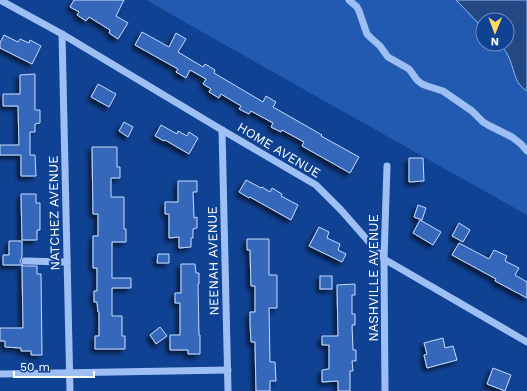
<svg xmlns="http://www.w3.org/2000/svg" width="527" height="391" font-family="'Work Sans',sans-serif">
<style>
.green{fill:#225ab2;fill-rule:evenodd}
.water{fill:#234884;stroke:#8eb9f7}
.building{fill:#3468ba;stroke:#c4dbfe;filter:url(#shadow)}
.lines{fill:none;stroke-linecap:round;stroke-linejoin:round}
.minor{stroke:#9dbff3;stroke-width:7}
.labels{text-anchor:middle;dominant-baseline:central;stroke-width:4;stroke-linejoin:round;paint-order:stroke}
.street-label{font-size:13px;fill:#fff;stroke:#104293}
</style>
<defs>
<filter id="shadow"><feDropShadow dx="-3.5" dy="3.5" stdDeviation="2" flood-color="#0009"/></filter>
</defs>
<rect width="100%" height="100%" fill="#104293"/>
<path class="green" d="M147,0H527V215L181,20ZM483,20H507V44H483Z"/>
<path class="water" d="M456,0H527V91C515,84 515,73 510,60C508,54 504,49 500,44H507V20H483V28Z"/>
<g class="building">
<polygon points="74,0 124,0 116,16 128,23 118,39 109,33 110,30 89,17 86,21 77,15 79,12 70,7"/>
<polygon points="142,32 169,47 176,33 186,39 178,52 203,67 205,64 215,70 214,73 263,102 266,96 276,102 273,107 322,135 321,136 359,157 350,173 302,146 304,142 282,130 281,132 271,127 273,123 251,111 249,114 239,109 241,106 221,94 219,98 209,92 211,89 203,84 206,79 190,70 186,78 176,72 178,69 135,45"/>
<polygon points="4,35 18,42 20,39 29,43 30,40 41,46 32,64 0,48 0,43"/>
<polygon points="35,74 35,110 40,110 40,123 35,124 35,132 30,132 30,155 35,155 36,176 21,176 21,155 0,155 0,145 19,145 18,106 3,106 3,94 20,94 20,75"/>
<polygon points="98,84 116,94 109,107 91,97"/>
<polygon points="124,122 133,127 128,137 119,131"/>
<polygon points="161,125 177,134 178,131 187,136 189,132 198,138 189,154 165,140 164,141 155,136"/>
<polygon points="92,147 117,147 117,167 120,167 120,178 111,178 111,197 124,197 124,229 126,229 126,242 112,242 112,278 131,278 131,288 112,288 112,316 122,316 122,336 125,336 125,349 95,349 95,336 99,336 99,312 98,312 97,302 94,302 94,291 97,291 97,268 93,268 93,236 98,236 98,214 93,214"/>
<polygon points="409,158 423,158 424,181 409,182"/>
<polygon points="246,180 261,188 262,187 270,192 272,188 282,194 281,196 298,205 291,220 250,197 249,198 239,192"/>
<polygon points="178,181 197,181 197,192 193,192 194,218 197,217 197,228 193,229 193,238 191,238 191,247 179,248 179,237 169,238 169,214 165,214 165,202 178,202"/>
<polygon points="21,194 36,194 36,203 40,203 40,230 37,230 37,240 22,240"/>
<polygon points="418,205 426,208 422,220 414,217"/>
<polygon points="420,220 441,232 433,245 413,233"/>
<polygon points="459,223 470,230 463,242 452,236"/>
<polygon points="319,227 329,232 327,238 340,244 338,250 346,254 342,262 309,246"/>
<polygon points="247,239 269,239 269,275 277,275 277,308 269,308 270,362 275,362 276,381 270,381 270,391 256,391 255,342 251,342 250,323 250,312 255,312 255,286 251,286 250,250 247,250"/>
<polygon points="9,241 22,241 22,257 20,261 22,265 3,265 3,255 9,255"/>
<polygon points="459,243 489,259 494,250 507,256 505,261 519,268 515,275 527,282 527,298 495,281 496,279 452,255"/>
<polygon points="158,254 169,254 169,263 157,263"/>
<polygon points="181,264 195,264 196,273 199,273 199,284 198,284 199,335 200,335 200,354 188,354 188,350 170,350 170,335 180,335 180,303 175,303 175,293 181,293"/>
<polygon points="22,265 25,266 37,266 37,274 41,274 42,355 31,355 31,351 21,351 21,348 5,347 5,341 0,341 0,328 23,328"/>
<rect x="320" y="276" width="12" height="13"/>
<polygon points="355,284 355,295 352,295 352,314 355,314 355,325 352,325 353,350 356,350 356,361 352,361 353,371 350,371 350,391 338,391 338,381 322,382 322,370 329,369 329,345 322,345 322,336 338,336 337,285"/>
<polygon points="160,327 167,336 156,344 150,335"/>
<polygon points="443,338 445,348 453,346 457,360 427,368 424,355 427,354 424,343"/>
<polygon points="493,368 511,375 505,391 487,384"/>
</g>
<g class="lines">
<g class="minor">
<polyline points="0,0 62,34 222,130 316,185 341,210 384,259 527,342"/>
<polyline points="349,0 357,7 359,11 367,34 371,38 380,46 388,57 409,69 417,80 422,84 427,86 443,91 472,111 483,122 488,125 512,137 521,144 527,151"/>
<polyline points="62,34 70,391"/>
<polyline points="222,130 228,391"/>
<polyline points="25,261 67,262"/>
<polyline points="0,374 228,370"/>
<polyline points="385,391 384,259 387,166"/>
</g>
</g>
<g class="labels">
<g class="street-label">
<text transform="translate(279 150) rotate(31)">HOME AVENUE</text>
<text transform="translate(54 213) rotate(-91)">NATCHEZ AVENUE</text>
<text transform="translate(213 261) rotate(-91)">NEENAH AVENUE</text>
<text transform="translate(373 278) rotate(-90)">NASHVILLE AVENUE</text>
</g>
</g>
<g transform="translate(495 32) rotate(181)"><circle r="19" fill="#104293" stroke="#708ebe"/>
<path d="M0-3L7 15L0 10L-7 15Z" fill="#ffda5f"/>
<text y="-6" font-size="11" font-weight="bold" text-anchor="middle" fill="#ffffff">N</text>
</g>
<path d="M14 371v6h80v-6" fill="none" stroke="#ffffff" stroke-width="2"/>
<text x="20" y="371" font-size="12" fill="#ffffff" stroke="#104293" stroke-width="3" paint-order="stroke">50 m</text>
</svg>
